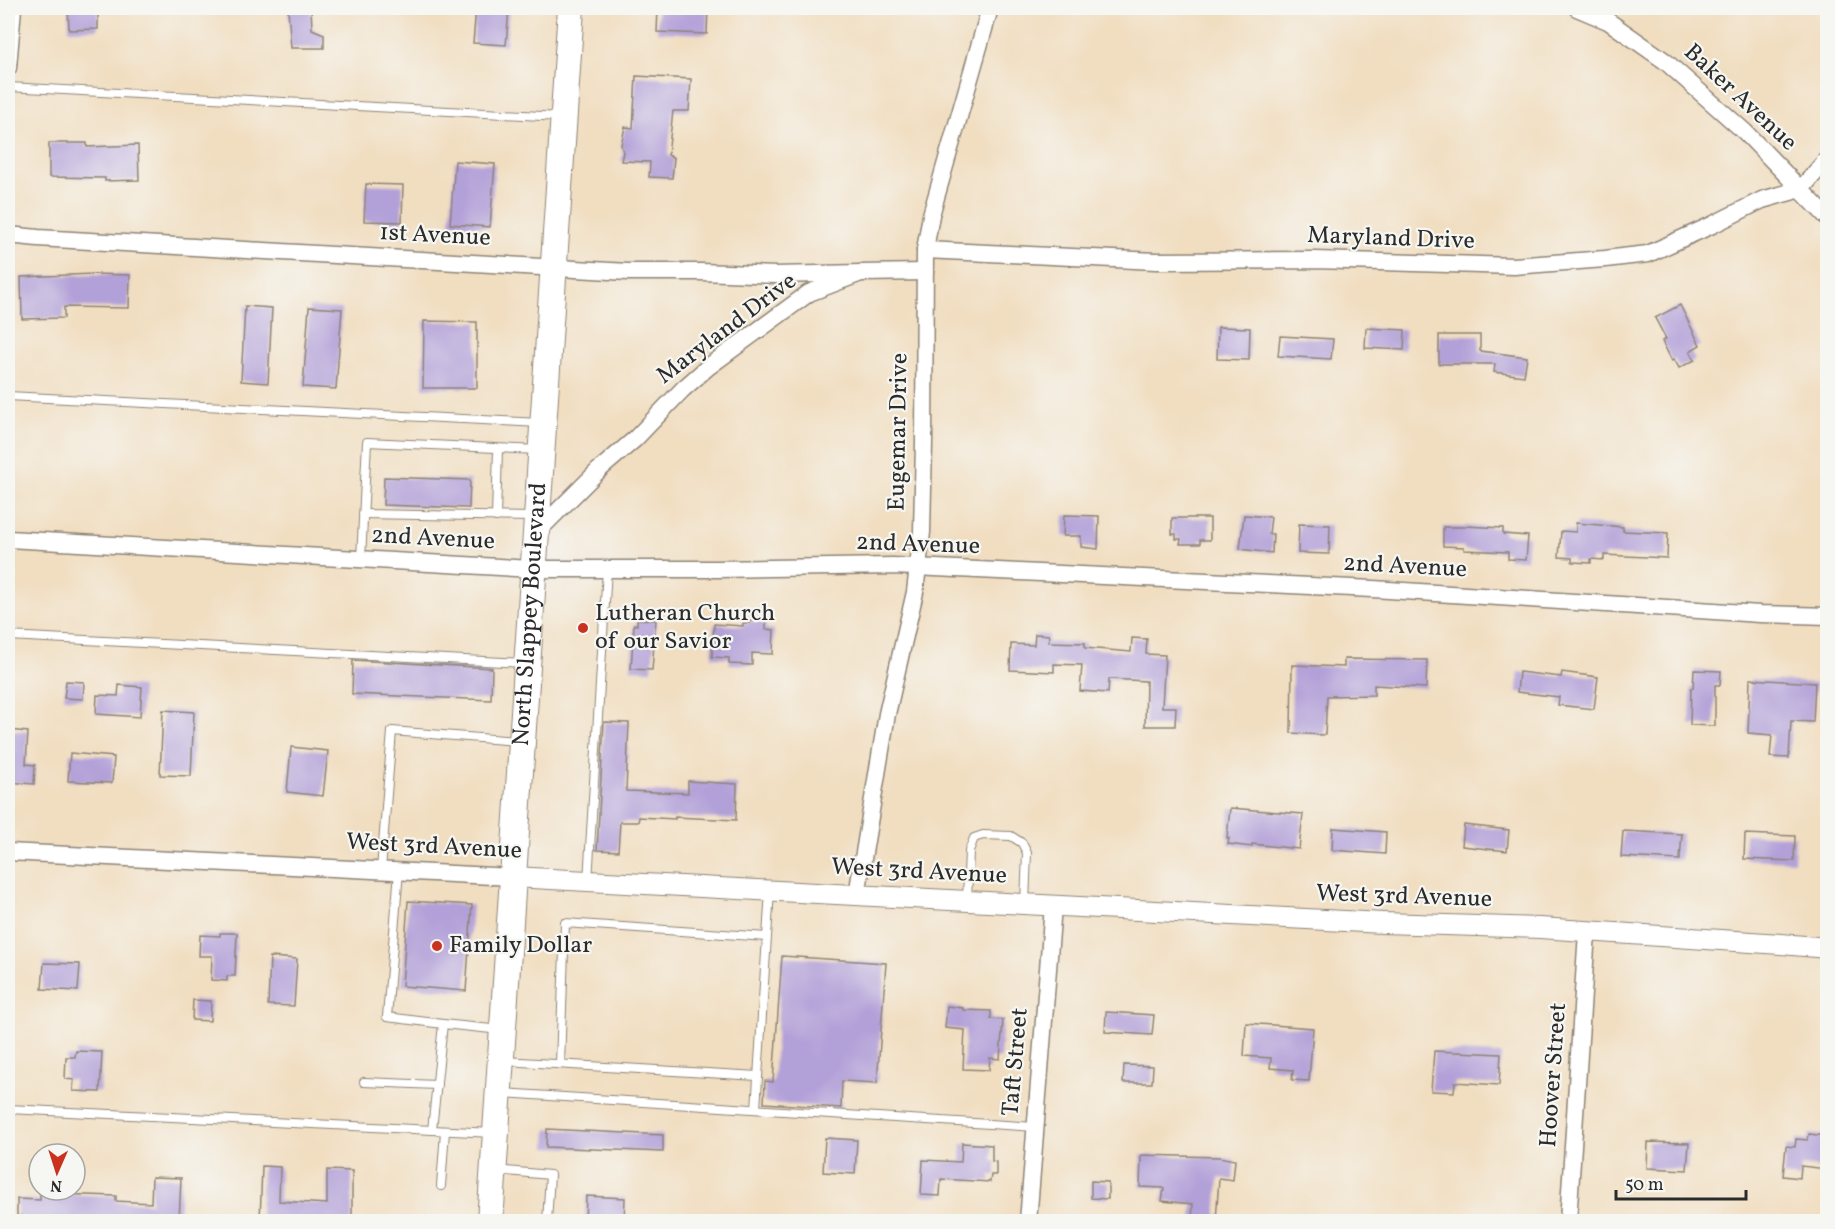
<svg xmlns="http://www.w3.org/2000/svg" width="1835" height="1229" font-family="Vollkorn,serif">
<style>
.building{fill:#b2a0d8}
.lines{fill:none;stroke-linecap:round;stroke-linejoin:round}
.service-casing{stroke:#8e8476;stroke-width:10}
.minor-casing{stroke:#8e8476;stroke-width:19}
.tertiary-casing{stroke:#8e8476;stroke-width:22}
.primary-casing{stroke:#8e8476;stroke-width:28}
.service{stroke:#fff;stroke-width:8}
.minor{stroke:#fff;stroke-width:16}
.tertiary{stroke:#fff;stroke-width:20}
.primary{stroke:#fff;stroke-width:26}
.poi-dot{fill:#c8321e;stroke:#f6f6f2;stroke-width:2}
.labels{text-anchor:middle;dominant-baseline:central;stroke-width:4.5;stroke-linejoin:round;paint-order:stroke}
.street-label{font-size:24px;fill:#2b2b2b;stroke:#f6f6f2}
.poi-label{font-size:24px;fill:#2b2b2b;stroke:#f6f6f2;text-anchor:start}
</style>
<rect width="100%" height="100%" fill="#f6f6f2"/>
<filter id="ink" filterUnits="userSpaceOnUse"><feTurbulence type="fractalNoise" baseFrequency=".0167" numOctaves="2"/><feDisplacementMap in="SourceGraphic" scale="12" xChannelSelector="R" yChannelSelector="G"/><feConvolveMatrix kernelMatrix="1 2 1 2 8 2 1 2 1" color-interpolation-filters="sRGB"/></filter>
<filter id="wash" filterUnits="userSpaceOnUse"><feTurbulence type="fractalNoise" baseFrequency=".008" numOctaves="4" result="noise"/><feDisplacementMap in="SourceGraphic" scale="24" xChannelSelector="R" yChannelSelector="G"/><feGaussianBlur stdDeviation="1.35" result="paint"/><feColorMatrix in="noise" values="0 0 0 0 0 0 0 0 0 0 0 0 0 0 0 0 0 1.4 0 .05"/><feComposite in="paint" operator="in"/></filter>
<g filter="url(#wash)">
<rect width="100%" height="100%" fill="#f1dec1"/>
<g id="blocks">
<g class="building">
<polygon points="68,8 98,8 98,29 69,30"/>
<polygon points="311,8 312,29 324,34 324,48 291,48 288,9"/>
<polygon points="476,8 509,9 506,45 473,43"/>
<polygon points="658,8 708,8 707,34 657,32"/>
<polygon points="636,76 691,79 689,111 673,111 668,155 674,158 672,178 649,177 650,162 621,161 623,152 621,145 625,127 633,128"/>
<polygon points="49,143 87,143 87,147 138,145 139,180 105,181 105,178 49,177"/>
<polygon points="455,161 495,164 490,227 450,224"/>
<polygon points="366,184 403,185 402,222 364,221"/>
<polygon points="93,274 130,275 129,308 64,307 64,318 22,319 21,277"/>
<polygon points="1680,305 1700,345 1690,351 1695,360 1679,368 1674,359 1672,361 1662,341 1666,339 1655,318"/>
<polygon points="245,306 272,308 268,383 241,381"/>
<polygon points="309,307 342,309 336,389 303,387"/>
<polygon points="424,321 477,322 477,388 423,388"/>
<polygon points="1218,327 1250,328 1249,360 1217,359"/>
<polygon points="1366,328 1405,330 1404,350 1365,348"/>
<polygon points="1439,335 1480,335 1480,351 1527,357 1524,376 1494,372 1495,364 1439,364"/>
<polygon points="1280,336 1333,339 1331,359 1278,356"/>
<polygon points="384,477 470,480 469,508 383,505"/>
<polygon points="1064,515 1099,516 1098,549 1081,547 1081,536 1063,536"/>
<polygon points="1244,515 1271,517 1269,534 1273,534 1272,553 1240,549"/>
<polygon points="1172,518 1210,518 1210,540 1200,540 1200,544 1180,544 1181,539 1176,539 1176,534 1172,534"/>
<polygon points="1576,523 1623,527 1623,531 1668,533 1667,558 1604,555 1604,560 1591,559 1591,563 1572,562 1572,558 1559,557 1561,531 1576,532"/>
<polygon points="1299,524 1330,525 1329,554 1298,553"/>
<polygon points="1465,526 1503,528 1503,534 1528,536 1526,560 1508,559 1508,552 1464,550 1464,547 1443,546 1443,527 1465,527"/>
<polygon points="637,619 656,620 652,670 631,669 634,624 637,625"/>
<polygon points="748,621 766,621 766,629 774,630 773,654 752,653 752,665 729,664 729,658 712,657 714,624 743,626 743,623 749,623"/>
<polygon points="1035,634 1049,635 1048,642 1085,643 1085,648 1131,652 1132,638 1147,639 1146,654 1165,655 1162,707 1176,707 1175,726 1145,726 1146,681 1109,679 1108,693 1080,691 1082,665 1054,664 1054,672 1010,670 1011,644 1034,645"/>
<polygon points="1344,659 1427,660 1426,688 1374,685 1374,695 1327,696 1325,734 1323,735 1291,733 1292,665 1344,667"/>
<polygon points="353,660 492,668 491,700 352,694"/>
<polygon points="1694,670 1721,671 1720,685 1715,685 1715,726 1690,725 1691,688 1693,688"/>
<polygon points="1519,672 1561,677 1562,672 1598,677 1594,709 1558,705 1559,697 1517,692"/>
<polygon points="1750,679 1815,683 1813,722 1791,721 1789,758 1770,757 1772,735 1748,733"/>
<polygon points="66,681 84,682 83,699 64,698"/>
<polygon points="119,685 142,687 140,717 96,714 97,695 118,696"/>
<polygon points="163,710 194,712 191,776 160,775"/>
<polygon points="604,722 629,723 626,791 688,793 688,781 737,784 736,820 675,817 675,819 639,817 638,822 620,822 618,851 597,850"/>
<polygon points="8,730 28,732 26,764 35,765 34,784 8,782"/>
<polygon points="291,747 328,751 323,796 287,792"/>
<polygon points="70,753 114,757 112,783 68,781"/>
<polygon points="1230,808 1303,814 1299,849 1252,844 1252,847 1228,844 1229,838 1227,838"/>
<polygon points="1464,825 1509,830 1507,851 1462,846"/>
<polygon points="1333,828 1386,832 1385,854 1332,850"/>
<polygon points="1623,831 1682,834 1680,860 1621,857"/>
<polygon points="1745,834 1795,836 1794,861 1744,859"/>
<polygon points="408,901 472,905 466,991 402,986"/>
<polygon points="220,933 237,933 235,976 227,976 227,981 211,980 212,956 199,956 200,935 220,936"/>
<polygon points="782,956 886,963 877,1083 842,1081 841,1108 764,1103 765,1081 773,1082"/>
<polygon points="270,957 297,959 294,1006 268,1005"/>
<polygon points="44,963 80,964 78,991 42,989"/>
<polygon points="193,1000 211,1001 210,1021 192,1020"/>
<polygon points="947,1006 963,1008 963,1010 991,1011 991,1019 1003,1020 1000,1059 990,1058 989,1070 963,1069 965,1030 945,1028"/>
<polygon points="1106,1012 1154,1015 1152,1035 1105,1032"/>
<polygon points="1246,1023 1313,1028 1309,1081 1292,1080 1293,1070 1270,1068 1271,1058 1244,1056"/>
<polygon points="76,1051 102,1052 100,1092 73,1091 74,1080 65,1079 66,1057 75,1057"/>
<polygon points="1434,1051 1501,1054 1499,1085 1455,1082 1454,1092 1431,1091"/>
<polygon points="1124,1065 1153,1066 1152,1083 1123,1083"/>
<polygon points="547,1129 663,1135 663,1152 546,1147"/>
<polygon points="1809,1134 1827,1136 1827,1169 1801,1166 1800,1178 1783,1176 1786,1146 1795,1147 1796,1139 1808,1140"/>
<polygon points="825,1138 857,1140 855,1174 823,1172"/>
<polygon points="1648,1142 1689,1143 1687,1170 1647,1168"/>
<polygon points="962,1143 992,1145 992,1161 996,1162 996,1175 991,1175 990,1182 941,1179 940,1196 921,1195 923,1160 961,1162"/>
<polygon points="1141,1155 1219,1157 1235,1160 1233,1180 1219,1178 1216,1221 1192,1221 1193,1204 1162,1201 1164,1188 1140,1187"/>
<polygon points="262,1166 280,1167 279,1201 327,1204 327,1170 352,1171 352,1221 260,1221"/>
<polygon points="152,1177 181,1178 179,1221 22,1221 23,1216 17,1216 17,1199 40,1200 40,1190 57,1190 57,1194 116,1196 116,1201 151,1203"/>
<polygon points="1091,1181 1108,1182 1108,1199 1091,1198"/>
<polygon points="586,1196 625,1198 624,1221 585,1221"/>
</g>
</g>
</g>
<g filter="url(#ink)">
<use href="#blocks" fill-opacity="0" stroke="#8e8476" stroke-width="1.5"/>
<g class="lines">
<defs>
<g id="service">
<polyline points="8,87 560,117"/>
<polyline points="8,396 540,423"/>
<polyline points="363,514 534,517"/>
<polyline points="496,517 498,449"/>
<polyline points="361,559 367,442 538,450"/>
<polyline points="8,636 524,663"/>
<polyline points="381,870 392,731 518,741"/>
<polyline points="399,871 387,1017 443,1024"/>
<polyline points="588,881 607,569"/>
<polyline points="967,900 969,851 974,838 983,835 1011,836 1022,843 1027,853 1025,903"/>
<polyline points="504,1061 758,1076"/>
<polyline points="560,1064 565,923 767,937"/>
<polyline points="364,1082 437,1085"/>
<polyline points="502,1093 1035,1127"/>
<polyline points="8,1109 493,1133"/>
<polyline points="756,1109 770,890"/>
<polyline points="432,1130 443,1024 501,1030"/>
<polyline points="495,1170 550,1175 547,1222"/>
<polyline points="441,1186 445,1131"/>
</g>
<g id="minor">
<polyline points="1577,8 1608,21 1665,61 1745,132 1828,218"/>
<polyline points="8,68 13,8"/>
<polyline points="8,235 38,238 628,272 701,272 776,275 861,273"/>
<polyline points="925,250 1156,261 1315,260 1514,266 1605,259 1648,254 1712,225 1762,200 1801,189 1828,158"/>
<polyline points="536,533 599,470 635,439 683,389 708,367 809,293 861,273 925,272"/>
<polyline points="8,539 533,569 718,569 893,566 1373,589 1760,614 1828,616"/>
<polyline points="8,852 513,877"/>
<polyline points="857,895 887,714 915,592 922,532 924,443 925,250 931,215 990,8"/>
<polyline points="1028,1222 1053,906"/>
<polyline points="1568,1222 1587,932"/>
</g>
<polyline id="tertiary" points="513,877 1383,923 1540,928 1781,944 1828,948"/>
<g id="primary">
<path id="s1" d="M490,1222L571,8"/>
</g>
</defs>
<use href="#service" class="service-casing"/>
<use href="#minor" class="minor-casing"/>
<use href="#tertiary" class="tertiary-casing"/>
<use href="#primary" class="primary-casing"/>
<use href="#service" class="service"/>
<use href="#minor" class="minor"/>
<use href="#tertiary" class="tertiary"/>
<use href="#primary" class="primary"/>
</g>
</g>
<g class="poi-dot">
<circle cx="583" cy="628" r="6"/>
<circle cx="437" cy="946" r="6"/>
</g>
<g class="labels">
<g class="street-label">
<text transform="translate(1740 98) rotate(43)">Baker Avenue</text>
<text transform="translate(435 236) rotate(3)">1st Avenue</text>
<text transform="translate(1391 239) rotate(2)">Maryland Drive</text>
<text transform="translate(727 329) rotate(-37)">Maryland Drive</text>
<text transform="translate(899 432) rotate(-89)">Eugemar Drive</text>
<text transform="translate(433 539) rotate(3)">2nd Avenue</text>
<text transform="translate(918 545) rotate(2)">2nd Avenue</text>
<text transform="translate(1405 567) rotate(3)">2nd Avenue</text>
<text stroke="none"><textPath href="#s1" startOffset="609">North Slappey Boulevard</textPath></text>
<text transform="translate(434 847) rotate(3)">West 3rd Avenue</text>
<text transform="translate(919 872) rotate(3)">West 3rd Avenue</text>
<text transform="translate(1404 897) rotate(2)">West 3rd Avenue</text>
<text transform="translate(1016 1062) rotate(-85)">Taft Street</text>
<text transform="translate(1554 1075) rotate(-86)">Hoover Street</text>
</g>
<g class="poi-label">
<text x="595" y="614">Lutheran Church<tspan x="595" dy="28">of our Savior</tspan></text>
<text x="449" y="946">Family Dollar</text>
</g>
</g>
<rect width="1835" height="1229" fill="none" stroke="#f6f6f2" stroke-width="30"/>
<g transform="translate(57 1172) rotate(183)"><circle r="28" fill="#f6f6f2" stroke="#a5a5a2" stroke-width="1.5"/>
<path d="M0-4.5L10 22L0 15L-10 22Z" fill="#c8321e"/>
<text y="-9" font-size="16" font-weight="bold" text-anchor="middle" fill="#2b2b2b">N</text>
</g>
<path d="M1616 1190v9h130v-9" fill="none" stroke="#2b2b2b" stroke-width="3"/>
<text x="1625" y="1190" font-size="18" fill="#2b2b2b" stroke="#f6f6f2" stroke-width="4.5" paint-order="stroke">50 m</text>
</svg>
